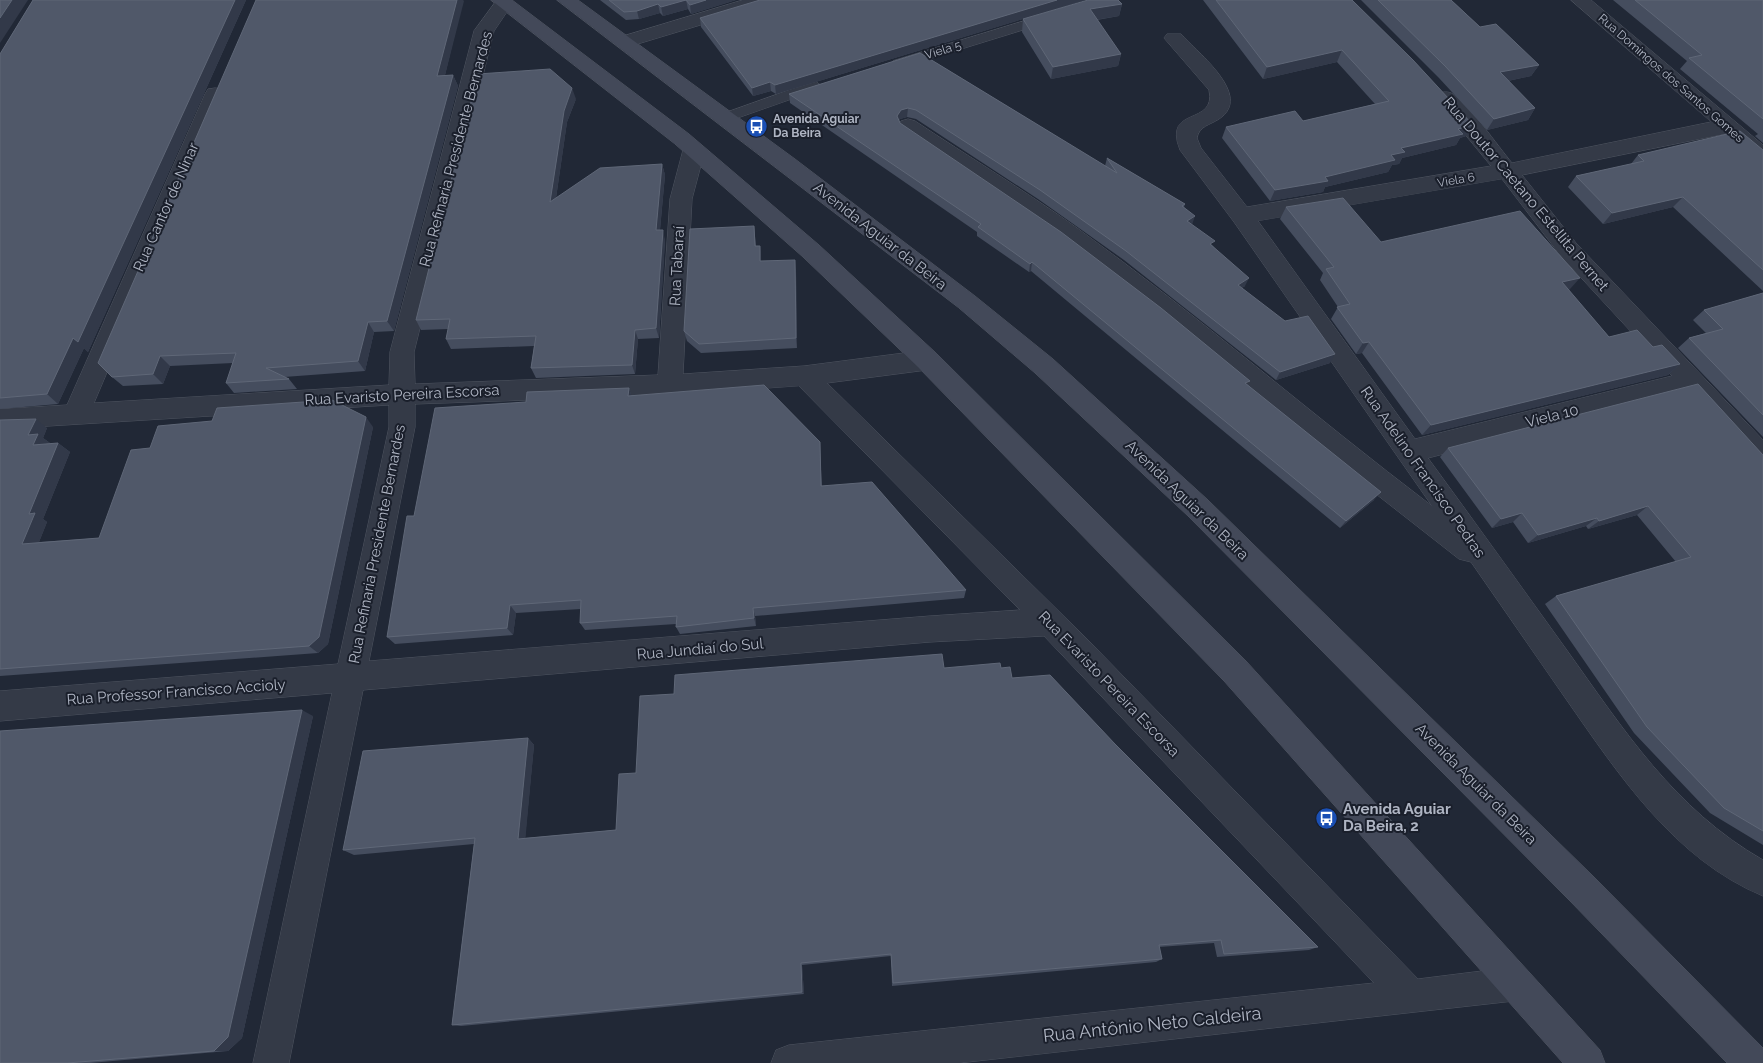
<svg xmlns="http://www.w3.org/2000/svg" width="1763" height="1063" font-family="Raleway,sans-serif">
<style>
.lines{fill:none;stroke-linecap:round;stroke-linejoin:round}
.lane-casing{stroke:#4f5561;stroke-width:1}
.street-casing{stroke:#4f5561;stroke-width:1}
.secondary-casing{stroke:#4f5561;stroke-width:1}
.lane{fill:#343a47;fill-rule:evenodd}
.street{fill:#343a47;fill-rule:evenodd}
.secondary{fill:#434959;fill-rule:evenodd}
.wall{fill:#454d5e}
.shaded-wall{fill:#323949}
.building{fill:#505869;stroke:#5f6777}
.labels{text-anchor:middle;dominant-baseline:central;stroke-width:4;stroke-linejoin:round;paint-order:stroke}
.far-street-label{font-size:12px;fill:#afb5c3;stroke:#1a1f2b}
.far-poi-label{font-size:12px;font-weight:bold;fill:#afb5c3;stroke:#1a1f2b;text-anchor:start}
.street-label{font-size:15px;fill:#afb5c3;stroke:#1a1f2b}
.poi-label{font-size:15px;font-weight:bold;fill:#afb5c3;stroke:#1a1f2b;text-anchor:start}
.near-street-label{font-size:18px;fill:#afb5c3;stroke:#1a1f2b}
</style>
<rect width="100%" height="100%" fill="#212836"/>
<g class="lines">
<defs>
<g id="lane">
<polygon points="1047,14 1054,18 1052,21 903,67 898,68 891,64 893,61"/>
<polygon points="815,81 822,86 820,89 729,121 724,123 716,118 719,115"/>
</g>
<g id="street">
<path d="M497,0H511L513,3L494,31L414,352L415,384L658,375L670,199L683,150L687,145L694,143L701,145L705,150L692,199L683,374L804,366L927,350L936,353L939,360L936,367L927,370L827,383L1087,639L1418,979L1514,967L1526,972L1531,984L1526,996L1514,1001L959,1063H771L776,1050L789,1045L1374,983L1044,636L930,642L363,690L289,1063H253L332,693L0,721V691L338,664L389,427V405L0,429V409L67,405L205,94L208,89L215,88L222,89L225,94L94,403L389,385L390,352L474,31ZM799,386L1020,610L930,616L369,661L415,427V404L670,395Z"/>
<polygon points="743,0 772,0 770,4 631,46 617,46 614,42 617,38"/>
<path d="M1571,0H1591L1763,145V163L1755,161L1724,134L1522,175L1576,243L1763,440V468L1754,465L1687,392L1428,458C1474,521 1520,585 1566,649C1624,730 1674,809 1763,860V896C1674,859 1619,775 1566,699C1534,653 1503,608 1471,562L1459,559L1353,476L1159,315L1060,239L901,131L898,126L901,121L908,119L915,121C969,157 1024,190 1077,228C1199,316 1312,415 1432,506L1234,222L1180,150C1162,105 1217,127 1209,90L1164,38L1167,34H1181C1198,53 1254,96 1219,119C1210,125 1199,126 1197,138L1201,148L1247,207L1491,166L1435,98L1438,93C1443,92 1448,91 1453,94C1471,107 1497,145 1512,163L1711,122ZM1502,179L1560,255L1672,376L1415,439L1258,221Z"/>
</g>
<g id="secondary">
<polygon points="491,0 512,0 689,134 819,245 936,353 1246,661 1600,1050 1605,1063 1563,1063 1224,681 918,367 803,257 675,144"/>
<polygon points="557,0 578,0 795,159 975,296 1053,359 1208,500 1594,877 1763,1048 1763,1063 1727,1063 1570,901 1188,516 1035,373 959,308"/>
</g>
</defs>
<use href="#lane" class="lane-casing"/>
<use href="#street" class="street-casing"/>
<use href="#secondary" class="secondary-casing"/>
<use href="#lane" class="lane"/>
<use href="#street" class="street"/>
<use href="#secondary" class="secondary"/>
</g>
<g class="wall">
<polygon points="33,0 246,0 88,352 84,348 58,404 0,409 0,54"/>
<polygon points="256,0 463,0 445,75 453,75 458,86 394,331 374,332 365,371 284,377 289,379 297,389 234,393 226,383 233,363 170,366 163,384 123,386 112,377"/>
<polygon points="600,0 736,0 691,14 688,9 663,16 660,13 639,19 626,20"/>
<polygon points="1085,0 776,94 771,91 753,96 701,27 700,18"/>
<polygon points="1203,0 1352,0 1466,136 1460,138 1456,145 1402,158 1399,164 1392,165 1388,172 1325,187 1323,192 1270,201 1222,138 1226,127 1303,121 1375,104 1337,62 1263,79"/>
<polygon points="1361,0 1451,0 1480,27 1539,65 1531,76 1508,81 1535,108 1528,120 1487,130 1439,78"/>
<polygon points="1613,0 1763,0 1763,143 1755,136 1758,134 1680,69 1687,61"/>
<polygon points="1122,4 1119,16 1097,20 1121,54 1118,66 1051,79 1022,32 1023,19"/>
<polygon points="920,53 1105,166 1107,158 1185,204 1184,207 1192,225 1213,246 1245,286 1242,288 1330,363 1276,380 1124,260 1038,199 916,119 907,117 900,119 899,121 900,123 1248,385 1374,500 1340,528 1031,271 1029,272 977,236 977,232 790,103 789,94"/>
<polygon points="576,99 567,122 556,198 662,164 665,175 660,230 665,240 659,338 638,339 635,374 536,378 531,368 534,346 451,349 446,339 448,329 421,330 416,320"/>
<polygon points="1763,150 1763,291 1673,207 1603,224 1568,187 1576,176 1631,164 1638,155"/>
<polygon points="1286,207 1381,242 1570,289 1568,290 1609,337 1653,347 1680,364 1668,375 1422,435 1362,353 1356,354 1331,319 1338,307 1320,280 1323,273 1280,219"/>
<polygon points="754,226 756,246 760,246 761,261 796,269 797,348 701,353 687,341 684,331"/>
<polygon points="1763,293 1763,437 1678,348 1689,338 1706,333 1693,320 1704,310"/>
<polygon points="629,388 631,395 820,452 822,486 966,590 964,598 755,616 756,626 680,634 676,627 676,624 585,630 580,623 581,609 516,613 513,635 395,644 387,637 414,516 526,402"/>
<polygon points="0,420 47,428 43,438 50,443 49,444 58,443 70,452 43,519 47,522 39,542 99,538 373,427 328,644 318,653 0,676"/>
<polygon points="1448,448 1763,454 1763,845 1710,813 1634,733 1545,604 1556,596 1676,562 1637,515 1588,529 1586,526 1528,543 1513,522 1492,528 1440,457"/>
<polygon points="944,668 1001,668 1012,678 1115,744 1318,947 1309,950 1217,957 1214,943 1159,947 1162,959 1156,962 892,986 891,956 802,965 804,994 461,1026 452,1025 474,844 354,855 343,850 528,738 534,745 525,838 616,830 636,773 674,694"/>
<polygon points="313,716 242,1038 228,1051 90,1063 0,1063"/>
</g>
<g class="shaded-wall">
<polygon points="12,0 28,0 0,43 0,18"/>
<polygon points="235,0 246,0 88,352 84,348 58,404 47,394"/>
<polygon points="457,0 463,0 464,1 442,87 437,76"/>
<polygon points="686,0 688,9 663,16 661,7"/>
<polygon points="706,0 736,0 691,14 690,5"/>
<polygon points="1057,0 1085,0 776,94 775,85"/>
<polygon points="658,4 660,13 639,19 637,11"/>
<polygon points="1122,4 1119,16 1088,21 1090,9"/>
<polygon points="1342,50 1337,62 1263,79 1267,67"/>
<polygon points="1121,54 1118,66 1051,79 1053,67"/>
<polygon points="1539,65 1531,76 1493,84 1500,72"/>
<polygon points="453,75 458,86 394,331 387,321"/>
<polygon points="770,82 771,91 753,96 752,88"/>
<polygon points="572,88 576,99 567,122 554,212 550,202 564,111"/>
<polygon points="908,108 907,117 900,119 896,125 897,116 901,110"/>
<polygon points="1535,108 1528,120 1487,130 1494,119"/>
<polygon points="1473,125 1466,136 1460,138 1456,145 1402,158 1399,164 1392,165 1388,172 1325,187 1323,192 1270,201 1275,190 1325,177 1391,155 1401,148"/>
<polygon points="662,164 665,175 659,240 656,230"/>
<polygon points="1683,197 1673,207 1603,224 1612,213"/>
<polygon points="1195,216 1192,225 1187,221"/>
<polygon points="663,230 665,240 659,338 656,328"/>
<polygon points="760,246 761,255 761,271 760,261"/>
<polygon points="795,260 796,269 797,348 796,338"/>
<polygon points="1032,262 1031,271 1029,272 1030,264"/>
<polygon points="1249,278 1245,286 1234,293 1238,285"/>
<polygon points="1580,278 1570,289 1552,293 1562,282"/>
<polygon points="368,322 374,332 365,371 358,361"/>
<polygon points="635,330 638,339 635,374 632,365"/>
<polygon points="1369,342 1362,353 1356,354 1363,343"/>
<polygon points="1335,354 1330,363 1276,380 1280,372"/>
<polygon points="160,356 170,366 163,384 153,374"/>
<polygon points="1680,364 1668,375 1422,435 1431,425"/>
<polygon points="629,388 632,398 628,396"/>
<polygon points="366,417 373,427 328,644 318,653 309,646"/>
<polygon points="36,419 47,428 43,438 50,443 45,454 33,445 28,435"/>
<polygon points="58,443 70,452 43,519 47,522 35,552 22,544 29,514"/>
<polygon points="1381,492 1374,500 1340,528 1346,521"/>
<polygon points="1648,506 1637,515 1588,529 1599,521"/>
<polygon points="1522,513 1513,522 1492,528 1501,519"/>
<polygon points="1597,518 1586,526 1528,543 1538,535"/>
<polygon points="510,605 516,613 513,635 507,628"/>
<polygon points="753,608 755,616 756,626 754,618"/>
<polygon points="302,710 313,716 242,1038 228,1051 214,1051"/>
<polygon points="528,738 534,745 525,843 518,839"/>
<polygon points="801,963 802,965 804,994 802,992"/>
</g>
<g class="building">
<polygon points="0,0 12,0 0,18"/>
<polygon points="33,0 235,0 78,342 73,338 47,394 0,398 0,54"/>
<polygon points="256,0 457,0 437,76 453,75 387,321 368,322 358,361 266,368 289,379 226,383 236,353 160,356 153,374 112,377 98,363"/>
<polygon points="609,0 706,0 690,5 686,0 661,7 658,4 637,11 624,12"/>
<polygon points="760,0 1057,0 775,85 770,82 752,88 700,18"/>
<polygon points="1088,0 1118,0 1122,4 1090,9 1121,54 1053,67 1023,19"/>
<polygon points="1216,0 1352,0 1413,60 1473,125 1458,129 1463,134 1401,148 1405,152 1391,155 1395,160 1325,177 1328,181 1275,190 1226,127 1295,111 1303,121 1389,101 1342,50 1267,67"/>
<polygon points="1378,0 1451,0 1480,27 1496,24 1539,65 1500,72 1535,108 1494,119 1445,66"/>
<polygon points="1635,0 1763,0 1763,119 1689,58 1702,55"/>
<polygon points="920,53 1117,173 1107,158 1185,204 1182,206 1195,216 1187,221 1215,241 1210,244 1249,278 1238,285 1285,321 1308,316 1335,354 1280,372 1126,251 1040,190 916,110 908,108 901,110 897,116 900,123 1061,232 1161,308 1250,381 1245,383 1381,492 1346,521 1032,262 1030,264 978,227 981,224 789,94"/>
<polygon points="550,69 572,88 564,111 550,202 600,168 662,164 656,230 663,230 656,328 635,330 632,365 531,368 536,336 446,339 450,319 416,320 478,74"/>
<polygon points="1740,131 1763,150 1763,270 1683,197 1612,213 1576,176 1644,161 1638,155"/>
<polygon points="1343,198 1381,242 1520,211 1580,278 1562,282 1609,337 1637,330 1653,347 1662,345 1680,364 1431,425 1369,342 1363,343 1337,307 1350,304 1326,269 1334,267 1286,207"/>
<polygon points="754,226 755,246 760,246 760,261 795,260 796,338 699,344 684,331 690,229"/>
<polygon points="1763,293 1763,415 1689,338 1723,329 1704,310"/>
<polygon points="1698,384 1763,455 1763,831 1724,808 1647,727 1556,596 1691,557 1648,506 1599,521 1597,518 1538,535 1522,513 1501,519 1448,448"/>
<polygon points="764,385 820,442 821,486 872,482 966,590 753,608 754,618 676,627 677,616 580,623 581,600 510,605 507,628 387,637 407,516 414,516 435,408 526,402 527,392 629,388 628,396"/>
<polygon points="332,400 366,417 319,637 309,646 0,669 0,420 36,419 28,435 38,434 33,445 58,443 29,514 35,513 22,544 99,538 131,450 150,448 158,426 212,421 217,408"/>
<polygon points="942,654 944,668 1000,663 1001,668 1010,667 1012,678 1050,675 1115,744 1318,947 1224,954 1221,940 1159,945 1162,959 893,983 891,954 801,963 802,992 452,1025 475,838 343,850 363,751 528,738 518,839 616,830 619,774 636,773 640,696 674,694 675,675"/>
<polygon points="302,710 228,1037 214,1051 67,1063 0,1063 0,731"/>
</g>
<defs>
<symbol id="bus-disc" viewBox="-11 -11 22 22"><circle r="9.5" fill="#1a4fb4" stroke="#1a1f2b"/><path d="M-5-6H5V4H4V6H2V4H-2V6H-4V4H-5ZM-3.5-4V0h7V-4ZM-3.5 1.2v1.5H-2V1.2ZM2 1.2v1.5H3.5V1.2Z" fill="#fff"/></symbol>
</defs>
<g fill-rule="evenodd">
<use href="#bus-disc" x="744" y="114" width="25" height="25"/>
<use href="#bus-disc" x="1314" y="806" width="25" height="25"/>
</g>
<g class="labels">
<g class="far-street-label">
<text transform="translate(943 50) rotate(-17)">Viela 5</text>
<text transform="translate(1671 78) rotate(41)">Rua Domingos dos Santos Gomes</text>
<text transform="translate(1456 180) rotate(-10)">Viela 6</text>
</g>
<g class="far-poi-label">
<text x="773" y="119">Avenida Aguiar<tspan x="773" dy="14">Da Beira</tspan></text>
</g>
<g class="street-label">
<text transform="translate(456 149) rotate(-75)">Rua Refinaria Presidente Bernardes</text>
<text transform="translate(1526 194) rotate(50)">Rua Doutor Caetano Estellita Pernet</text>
<text transform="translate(166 207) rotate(-66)">Rua Cantor de Ninar</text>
<text transform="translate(880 236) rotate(38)">Avenida Aguiar da Beira</text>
<text transform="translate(677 266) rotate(-87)">Rua Tabaraí</text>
<text transform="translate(402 395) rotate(-3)">Rua Evaristo Pereira Escorsa</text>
<text transform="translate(1552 416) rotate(-14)">Viela 10</text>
<text transform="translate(1423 472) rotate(55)">Rua Adelino Francisco Pedras</text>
<text transform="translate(1187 500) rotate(44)">Avenida Aguiar da Beira</text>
<text transform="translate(377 544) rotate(-79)">Rua Refinaria Presidente Bernardes</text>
<text transform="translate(700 649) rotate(-5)">Rua Jundiaí do Sul</text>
<text transform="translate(1109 684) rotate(46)">Rua Evaristo Pereira Escorsa</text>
<text transform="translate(176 692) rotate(-4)">Rua Professor Francisco Accioly</text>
<text transform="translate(1476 784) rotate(45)">Avenida Aguiar da Beira</text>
</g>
<g class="poi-label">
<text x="1343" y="809">Avenida Aguiar<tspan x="1343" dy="17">Da Beira, 2</tspan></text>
</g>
<g class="near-street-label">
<text transform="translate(1152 1024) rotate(-6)">Rua Antônio Neto Caldeira</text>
</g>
</g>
</svg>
